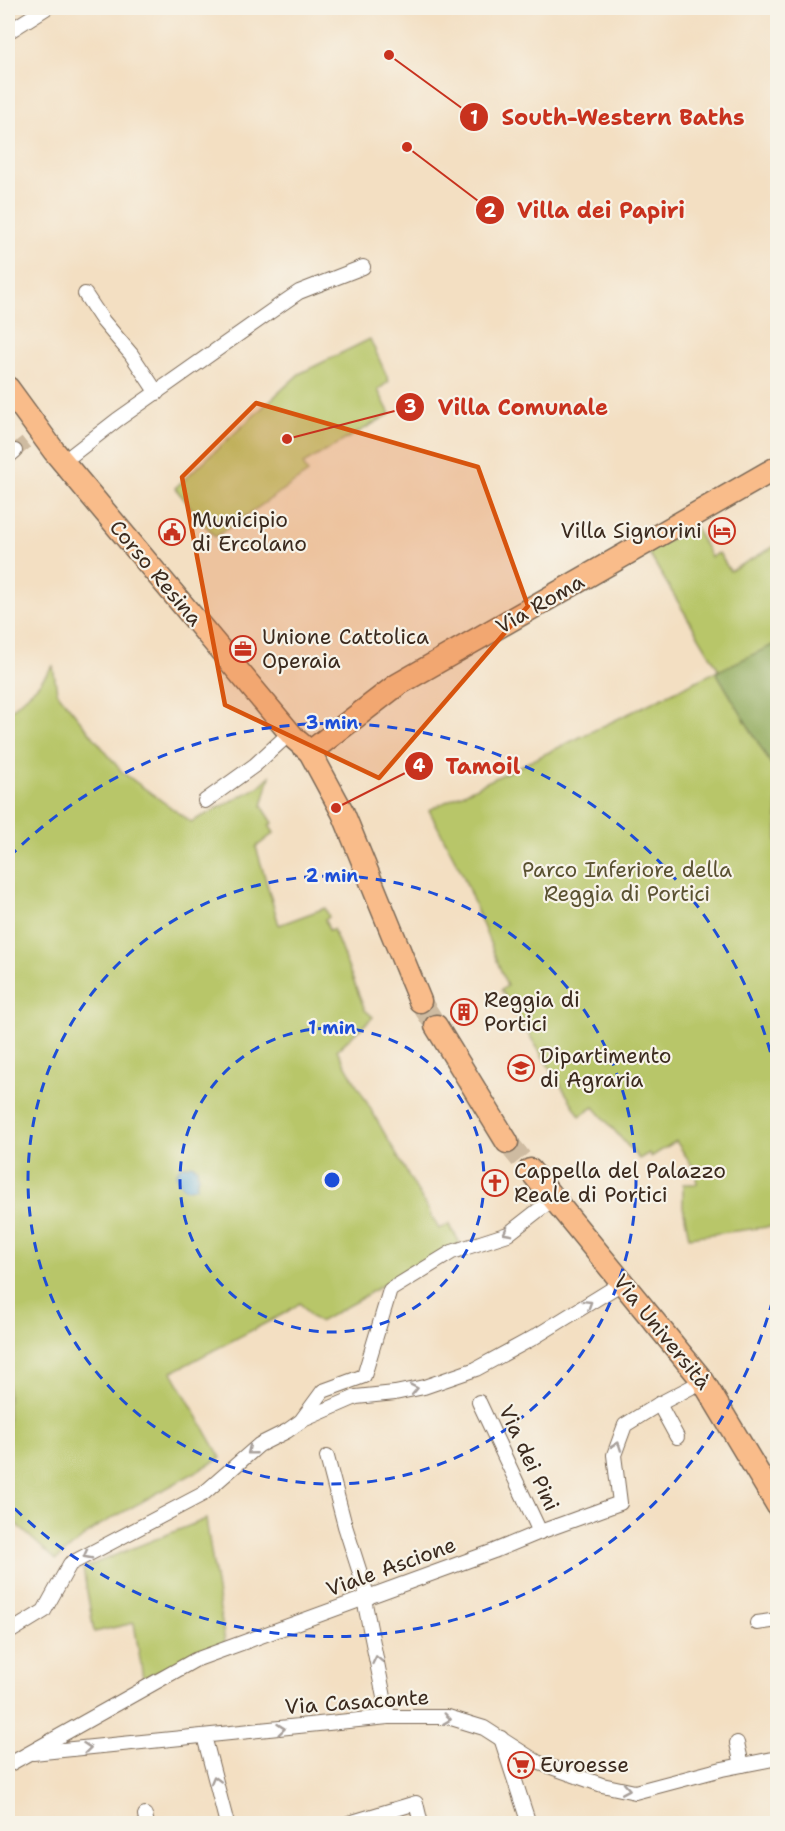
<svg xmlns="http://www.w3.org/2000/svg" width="785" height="1831" font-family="'Shantell Sans',sans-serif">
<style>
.green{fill:#b8c669;stroke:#7a7844;stroke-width:1.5}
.forest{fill:#92ab5d;stroke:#666a3e;stroke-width:1.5}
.water{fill:#5eaad6;stroke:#4c6a7a;stroke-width:1.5}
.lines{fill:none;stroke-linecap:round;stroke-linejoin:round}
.minor-tunnel{stroke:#cebba1;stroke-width:14;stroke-dasharray:14 7;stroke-linecap:butt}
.primary-tunnel{stroke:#cebba1;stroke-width:22;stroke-dasharray:22 11;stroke-linecap:butt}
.minor-casing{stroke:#7b6957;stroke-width:16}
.primary-casing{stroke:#7b6957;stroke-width:25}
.minor{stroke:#fff;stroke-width:14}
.primary{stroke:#f9bc8a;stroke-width:22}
.oneway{stroke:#a79f9a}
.marked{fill:#d7540e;fill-opacity:0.2;stroke:#d7540e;stroke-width:4.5;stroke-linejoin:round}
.ring{fill:none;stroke:#1d4ed8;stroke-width:3;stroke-dasharray:10 8}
.labels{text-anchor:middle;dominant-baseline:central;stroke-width:4.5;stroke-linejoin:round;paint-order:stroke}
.poi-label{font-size:21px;fill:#3b2a1e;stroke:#f7f3e8;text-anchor:start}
.street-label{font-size:21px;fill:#3b2a1e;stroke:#f7f3e8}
.park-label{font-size:21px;fill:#5a5131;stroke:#f7f3e8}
.centre{fill:#1d4ed8;stroke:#f7f3e8;stroke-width:3}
.ring-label{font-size:18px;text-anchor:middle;font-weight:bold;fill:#1d4ed8;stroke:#f7f3e8;stroke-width:4.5;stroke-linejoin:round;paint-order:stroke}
.leader{fill:none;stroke:#c8321e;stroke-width:2}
.callout-dot{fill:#c8321e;stroke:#f7f3e8;stroke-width:2}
.mark-label{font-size:18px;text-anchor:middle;font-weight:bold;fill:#fff}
.callout-label{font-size:22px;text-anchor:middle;font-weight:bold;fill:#c8321e;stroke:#f7f3e8;stroke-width:4.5;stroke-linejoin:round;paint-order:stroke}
</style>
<rect width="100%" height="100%" fill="#f7f3e8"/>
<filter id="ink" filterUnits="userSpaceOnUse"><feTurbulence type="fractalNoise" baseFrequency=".0167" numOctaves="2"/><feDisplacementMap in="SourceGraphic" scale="12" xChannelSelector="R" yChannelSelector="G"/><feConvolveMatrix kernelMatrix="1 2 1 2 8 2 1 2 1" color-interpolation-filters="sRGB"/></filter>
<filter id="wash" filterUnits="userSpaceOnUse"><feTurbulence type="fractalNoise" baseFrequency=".008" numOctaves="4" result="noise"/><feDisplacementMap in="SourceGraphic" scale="24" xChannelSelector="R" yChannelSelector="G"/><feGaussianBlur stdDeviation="1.35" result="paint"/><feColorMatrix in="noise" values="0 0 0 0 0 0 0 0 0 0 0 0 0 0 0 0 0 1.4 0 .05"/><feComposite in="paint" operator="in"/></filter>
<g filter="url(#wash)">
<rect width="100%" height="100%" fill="#f3dfc2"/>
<g class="green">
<polygon points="370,339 389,381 378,390 390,414 303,464 308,473 215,537 175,488 299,374"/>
<polygon points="694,525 711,557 719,553 730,571 777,545 777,1236 775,1226 689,1237 683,1207 683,1184 697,1184 695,1170 676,1141 651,1157 649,1153 639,1159 594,1107 580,1116 501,990 507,986 462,873 429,810 719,670 648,552"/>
<polygon points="53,666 57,692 122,772 191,822 257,788 270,776 262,806 273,823 269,825 274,833 256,847 279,925 325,908 329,917 325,920 329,930 333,929 365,1010 373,1017 337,1050 439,1229 449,1224 460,1243 384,1284 360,1299 319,1322 311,1317 300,1303 285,1313 172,1372 221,1458 96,1527 56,1560 8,1517 8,713 38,685"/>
<polygon points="206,1519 225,1643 143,1678 134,1623 94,1632 83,1568"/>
</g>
<polygon class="forest" points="777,643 777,774 775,771 716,672"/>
<path class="water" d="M191,1164L197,1167L198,1176L196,1187C184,1192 180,1186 176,1174L180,1167Z"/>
</g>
<g filter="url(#ink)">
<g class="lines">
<polyline class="minor-tunnel" points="15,451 39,432"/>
<g class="primary-tunnel">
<polyline points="420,1001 436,1026"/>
<polyline points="507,1142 530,1170"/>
</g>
<defs>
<g id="minor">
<polyline points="8,32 46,8"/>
<polyline points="85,294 103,321 131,354 157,393"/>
<polyline points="8,457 15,451"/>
<polyline points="63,462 117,420 280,305 299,292 363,267"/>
<polyline points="205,801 255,765 290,733"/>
<polyline points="479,1402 540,1532"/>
<polyline points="659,1404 677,1437"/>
<polyline points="303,1420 356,1397 395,1393 424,1387 476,1369 533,1338 622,1283"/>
<polyline points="327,1457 345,1526 368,1598"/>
<polyline points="364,1599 388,1717"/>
<polyline points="757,1623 778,1620"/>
<polyline points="8,1633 44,1611 70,1564 203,1494 259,1445 287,1431 301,1421 323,1391 364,1376 390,1290 452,1252 508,1234 554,1198"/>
<polyline points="204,1736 227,1824"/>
<polyline points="501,1738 529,1824"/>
<polyline points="737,1743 742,1765"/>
<polyline points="33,1753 388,1717 448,1717 484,1728 537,1762 602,1785 635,1792 722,1769 778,1758"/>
<polyline points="8,1765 195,1660 494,1551 540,1532 620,1503 614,1455 625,1425 659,1404 703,1381"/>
<polyline points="145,1815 147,1824"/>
<polyline points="346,1824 416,1803 421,1824"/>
</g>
<g id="primary">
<polyline points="8,388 54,451 295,739 310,752 343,813 420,1001"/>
<polyline points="310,752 397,685 778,467"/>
<polyline points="436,1026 507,1142"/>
<polyline points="530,1170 703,1381 778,1506"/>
</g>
</defs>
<use href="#minor" class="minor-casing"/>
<use href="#primary" class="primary-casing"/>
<use href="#minor" class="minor"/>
<use href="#primary" class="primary"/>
</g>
<defs><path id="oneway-chevron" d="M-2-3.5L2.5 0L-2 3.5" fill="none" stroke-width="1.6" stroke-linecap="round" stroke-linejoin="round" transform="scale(1.5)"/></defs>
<g class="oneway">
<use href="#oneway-chevron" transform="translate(507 1232) rotate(152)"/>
<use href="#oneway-chevron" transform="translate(588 1304) rotate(-32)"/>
<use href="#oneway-chevron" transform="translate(414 1389) rotate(-11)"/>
<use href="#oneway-chevron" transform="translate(617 1446) rotate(-70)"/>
<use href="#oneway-chevron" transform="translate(251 1451) rotate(141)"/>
<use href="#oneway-chevron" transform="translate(87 1555) rotate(152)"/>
<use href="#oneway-chevron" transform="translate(377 1660) rotate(-102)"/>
<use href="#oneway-chevron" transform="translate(447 1719) rotate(7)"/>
<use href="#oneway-chevron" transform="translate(281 1729) rotate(-6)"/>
<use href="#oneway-chevron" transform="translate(87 1748) rotate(-6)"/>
<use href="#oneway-chevron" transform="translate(215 1780) rotate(-105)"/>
<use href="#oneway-chevron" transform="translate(626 1789) rotate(10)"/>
</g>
</g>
<path class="marked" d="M256,403L478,467L528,606L379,778L225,705L182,477Z"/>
<g class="ring">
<circle cx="332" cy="1180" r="152"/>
<circle cx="332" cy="1180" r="304"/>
<path d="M777 1283A457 457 0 0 1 9 1503M9 857A457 457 0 0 1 777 1077"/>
</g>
<defs>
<symbol id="hotel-ring" viewBox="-11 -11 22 22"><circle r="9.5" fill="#f7f3e8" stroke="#c8321e" stroke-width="1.5"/><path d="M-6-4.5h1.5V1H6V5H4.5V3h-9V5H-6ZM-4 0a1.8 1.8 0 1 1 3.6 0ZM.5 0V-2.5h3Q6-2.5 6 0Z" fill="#c8321e"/></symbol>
<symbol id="civic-ring" viewBox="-11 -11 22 22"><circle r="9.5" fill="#f7f3e8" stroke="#c8321e" stroke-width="1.5"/><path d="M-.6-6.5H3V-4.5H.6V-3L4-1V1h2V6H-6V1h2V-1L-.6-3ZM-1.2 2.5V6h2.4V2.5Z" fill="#c8321e"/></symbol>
<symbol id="office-ring" viewBox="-11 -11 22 22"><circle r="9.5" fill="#f7f3e8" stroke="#c8321e" stroke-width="1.5"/><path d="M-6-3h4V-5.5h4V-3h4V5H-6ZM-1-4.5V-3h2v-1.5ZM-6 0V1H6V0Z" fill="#c8321e"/></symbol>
<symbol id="building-ring" viewBox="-11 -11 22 22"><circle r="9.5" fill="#f7f3e8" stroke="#c8321e" stroke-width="1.5"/><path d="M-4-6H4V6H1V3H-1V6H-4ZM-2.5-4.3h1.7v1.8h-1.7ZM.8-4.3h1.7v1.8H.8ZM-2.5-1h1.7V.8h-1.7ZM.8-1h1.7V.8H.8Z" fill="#c8321e"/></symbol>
<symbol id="university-ring" viewBox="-11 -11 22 22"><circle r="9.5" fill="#f7f3e8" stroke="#c8321e" stroke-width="1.5"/><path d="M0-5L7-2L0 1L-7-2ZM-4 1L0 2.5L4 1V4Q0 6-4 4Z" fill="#c8321e"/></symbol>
<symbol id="church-ring" viewBox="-11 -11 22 22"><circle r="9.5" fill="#f7f3e8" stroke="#c8321e" stroke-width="1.5"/><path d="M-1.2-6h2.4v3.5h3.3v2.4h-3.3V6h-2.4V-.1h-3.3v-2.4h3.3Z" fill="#c8321e"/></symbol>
<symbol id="supermarket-ring" viewBox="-11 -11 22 22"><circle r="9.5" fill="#f7f3e8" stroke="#c8321e" stroke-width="1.5"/><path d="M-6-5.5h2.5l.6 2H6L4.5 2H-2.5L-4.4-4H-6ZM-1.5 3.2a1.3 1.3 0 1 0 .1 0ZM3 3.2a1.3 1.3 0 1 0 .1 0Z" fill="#c8321e"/></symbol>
</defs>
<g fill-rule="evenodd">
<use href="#hotel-ring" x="707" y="516" width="30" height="30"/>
<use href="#civic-ring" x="157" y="517" width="30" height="30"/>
<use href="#office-ring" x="228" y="634" width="30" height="30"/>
<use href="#building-ring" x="449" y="997" width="30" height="30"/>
<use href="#university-ring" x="506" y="1053" width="30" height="30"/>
<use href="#church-ring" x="480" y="1168" width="30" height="30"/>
<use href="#supermarket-ring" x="506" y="1750" width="30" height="30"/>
</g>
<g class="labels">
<g class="poi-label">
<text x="192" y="520">Municipio<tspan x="192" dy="24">di Ercolano</tspan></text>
<text x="702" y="531" text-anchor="end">Villa Signorini</text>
<text x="262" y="637">Unione Cattolica<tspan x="262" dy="24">Operaia</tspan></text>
<text x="484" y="1000">Reggia di<tspan x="484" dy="24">Portici</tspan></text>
<text x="540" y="1056">Dipartimento<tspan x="540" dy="24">di Agraria</tspan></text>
<text x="514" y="1171">Cappella del Palazzo<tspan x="514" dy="24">Reale di Portici</tspan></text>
<text x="540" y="1765">Euroesse</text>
</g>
<g class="street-label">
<text transform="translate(156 573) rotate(50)">Corso Resina</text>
<text transform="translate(540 604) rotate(-30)">Via Roma</text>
<text transform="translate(662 1332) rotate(51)">Via Università</text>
<text transform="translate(529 1458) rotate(65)">Via dei Pini</text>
<text transform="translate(391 1567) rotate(-20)">Viale Ascione</text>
<text transform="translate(357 1702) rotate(-4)">Via Casaconte</text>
</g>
<g class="park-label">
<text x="627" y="870">Parco Inferiore della<tspan x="627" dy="24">Reggia di Portici</tspan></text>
</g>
</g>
<circle cx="332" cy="1180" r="9" class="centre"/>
<g class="ring-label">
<text x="332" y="729">3 min</text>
<text x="332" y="882">2 min</text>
<text x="332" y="1034">1 min</text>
</g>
<path class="leader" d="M389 55L474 117M407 147L490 210M287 439L410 407M336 808L419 766"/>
<g class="callout-dot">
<circle cx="389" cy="55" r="6"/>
<circle cx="407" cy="147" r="6"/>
<circle cx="287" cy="439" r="6"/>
<circle cx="336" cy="808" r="6"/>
<circle cx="474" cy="117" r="15"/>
<circle cx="490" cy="210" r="15"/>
<circle cx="410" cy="407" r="15"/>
<circle cx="419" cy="766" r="15"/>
</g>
<g class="mark-label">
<text x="474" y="124">1</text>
<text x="490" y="217">2</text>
<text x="410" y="413">3</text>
<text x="419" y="772">4</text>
</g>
<g class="callout-label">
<text x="623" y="125">South-Western Baths</text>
<text x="601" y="218">Villa dei Papiri</text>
<text x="523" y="415">Villa Comunale</text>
<text x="483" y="774">Tamoil</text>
</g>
<rect width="785" height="1831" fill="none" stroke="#f7f3e8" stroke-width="30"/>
</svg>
